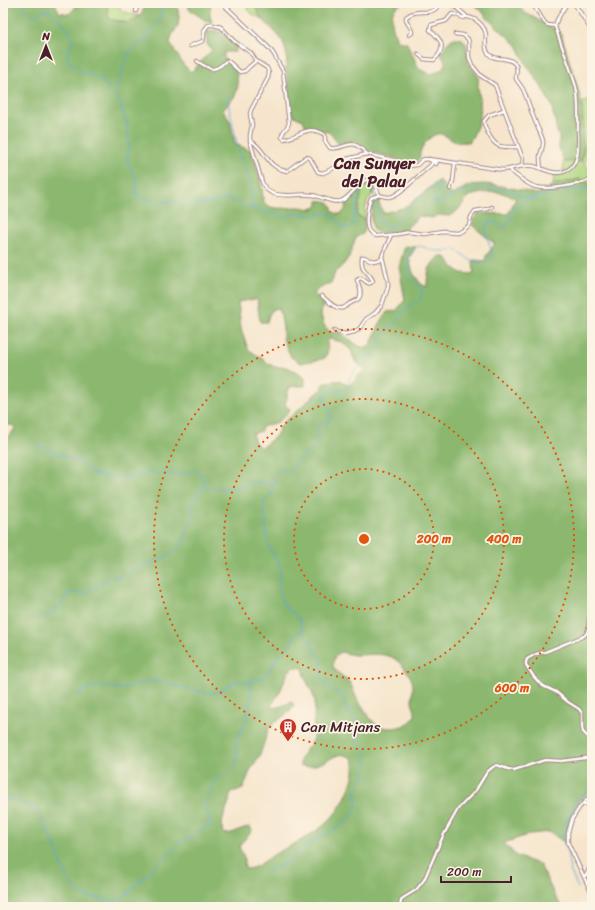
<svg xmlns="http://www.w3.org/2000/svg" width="595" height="910" font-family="Sriracha,sans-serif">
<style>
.green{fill:#afd680;stroke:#7c7a56}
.forest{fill:#8bb76e;stroke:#6a6b4c;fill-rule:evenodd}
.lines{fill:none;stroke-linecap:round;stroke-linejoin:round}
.stream{stroke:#5da7d5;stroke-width:1}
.minor-casing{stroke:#a0827c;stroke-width:4.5}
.minor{stroke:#fff;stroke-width:2.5}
.ring{fill:none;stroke:#e0560e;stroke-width:2;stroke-dasharray:2 4}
.labels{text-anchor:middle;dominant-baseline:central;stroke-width:3.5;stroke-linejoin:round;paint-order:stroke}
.poi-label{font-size:15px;fill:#4a1f2b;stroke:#fcf5e5;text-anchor:start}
.neighbourhood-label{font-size:16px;font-weight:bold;fill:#4a1f2b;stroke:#fcf5e5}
.centre{fill:#e0560e;stroke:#fcf5e5;stroke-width:2}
.ring-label{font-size:12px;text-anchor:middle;font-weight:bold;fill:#e0560e;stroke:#fcf5e5;stroke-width:3.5;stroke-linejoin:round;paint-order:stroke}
</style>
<rect width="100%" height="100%" fill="#fcf5e5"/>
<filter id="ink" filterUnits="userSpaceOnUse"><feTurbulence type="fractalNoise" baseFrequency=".025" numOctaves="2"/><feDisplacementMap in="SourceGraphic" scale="8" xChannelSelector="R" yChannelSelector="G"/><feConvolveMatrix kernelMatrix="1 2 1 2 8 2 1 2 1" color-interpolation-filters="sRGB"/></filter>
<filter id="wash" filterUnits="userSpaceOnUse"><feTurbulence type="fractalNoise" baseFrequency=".012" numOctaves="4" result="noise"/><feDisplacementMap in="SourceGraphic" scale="16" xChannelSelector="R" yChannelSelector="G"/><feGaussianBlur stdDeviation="0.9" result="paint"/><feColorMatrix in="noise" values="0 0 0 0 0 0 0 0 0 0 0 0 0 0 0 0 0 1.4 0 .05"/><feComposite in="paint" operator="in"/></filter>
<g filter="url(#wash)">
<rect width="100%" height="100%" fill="#f6e5cc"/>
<g class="green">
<polygon points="109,3 121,3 120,9 121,11 140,16 128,23 109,19 107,8"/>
<polygon points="243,3 253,3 262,19 252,14"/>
<polygon points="592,99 592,156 584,162 592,173 592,186 580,179 553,185 554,175 563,173 564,162 582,161 584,147 582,138 583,129 582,103"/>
<path d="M365,186L369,187L372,190V195C365,202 365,210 365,219L357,216L362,190Z"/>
</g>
<g class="forest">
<path d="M3,3H55L59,12L69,14L75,8L77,3H109L107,8L109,19L128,23L140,16L147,3H177L179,17L178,26L172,35L170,43L183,64L191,72C199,66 204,57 212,50L207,44V31C221,28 228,37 237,46L235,52H224V58L236,70L238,86L235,96L223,110L230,121L235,144L252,151C255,163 260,177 262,190C263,193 262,198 264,202C271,212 289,207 299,207C304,207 309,210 314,208C318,207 318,204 318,201C321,200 329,201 331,205C332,207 332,209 332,211L337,214H341L345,210L346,202L363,184C367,180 370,183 375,185L376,191L372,195V190L369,187L365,186L362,190L357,216L365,219V226L363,234L356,237L349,257L343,265L335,272L332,282L317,290L314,294L323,301L321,315L324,325L330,332L341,333L357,345L364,348L371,344L379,325L387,312L396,311L405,300L399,267L405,246L416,247L409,258L413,273L421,284L427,287C427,274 428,265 440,256L447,258L453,267L461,273L474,274L473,260L485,261L486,256L495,244L473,226V220L478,213L508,214L516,198C513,197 509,195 506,194C495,190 478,193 467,197L464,203L454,214L449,216L438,215L432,218L419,216L408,227L406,231L381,233L373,230L371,218L373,200L377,197L383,213L403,208L414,201L439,180L452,195C457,193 461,189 466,187C483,179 519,190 537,194L553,185L580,179L592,186V789C588,794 581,798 578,803C572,811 565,833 565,843L550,832L530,834L504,843L516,856L540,865L555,896L562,907H3V445L16,427L14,426C10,425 7,424 3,426ZM257,299L260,322H267L269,315L273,309L277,308L281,315L283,328V339L291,357L301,363L318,360L325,358L328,350L327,341L330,339L342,342L351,350L355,361L365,370C360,374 351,382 349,386L341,380L329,382L323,384L321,389L281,425L276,436L261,448L255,442L252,434L261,431L262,427L278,422L291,410L285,405L289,388L294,386H305V378L296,371L286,367H274L248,349L241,329L238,302ZM341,652C346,653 351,655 356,655C367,655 386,652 395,659C402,664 413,677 413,686C413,691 412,696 412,701C412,706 416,710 415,715C412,725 398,728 390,728C374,728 370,718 363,707C361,704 357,701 356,697C354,693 353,688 350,683C346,677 335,673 333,666C332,659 336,655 341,652ZM294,667L303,668L306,680L312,692L315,701L313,739C309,749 298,755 300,766C308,768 316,765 324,762C335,757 340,750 353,759C356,769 353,779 349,789C344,802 336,815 325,824C312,836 291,845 275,854C265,860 257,869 245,869L244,857L239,847C242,840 249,837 252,830L250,827C240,827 233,836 223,833C220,822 225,813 229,802C229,800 230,795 231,793C234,790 239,791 243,789L251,769L260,755L268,730L274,723L288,713L294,706L292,702C285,704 279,709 270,707L280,692L288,672Z"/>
<path d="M188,3H212C209,11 209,14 212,22L209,23L189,9Z"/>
<path d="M253,3H405C401,4 396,6 394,10C389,17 394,35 398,41L407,43C410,52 416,60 419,69L430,74C436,73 449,68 444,59C442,56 441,58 442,54C443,48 449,39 455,38C471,36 466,56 469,64C471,69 477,72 478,77C479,80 478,83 478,86C480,106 484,112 475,131C473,135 472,139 469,142C465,142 460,143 456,142C450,140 443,132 437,134C429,136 423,145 420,152C420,155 420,159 417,161C415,163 414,163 412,163L369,151L355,142H347L338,144L331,134L328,132L306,127L303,120L296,117L291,113L289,89L286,69L287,56L283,42L276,33L262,19Z"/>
<polygon points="472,3 517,3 524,12 561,33 582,103 583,129 582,138 584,147 581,161 564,162 559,148 559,137 556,128 555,119 553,114 552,106 541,86 526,64 517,45 488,19 481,10"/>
</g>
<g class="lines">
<g class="stream">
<path d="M23,3L26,11L32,16C38,16 40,9 46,10C54,11 73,33 73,40C73,45 69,48 68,52C67,55 68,59 69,62L76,67L82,72L95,76L102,80L120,103L127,123L129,145L127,161L137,179C138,184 136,188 136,194L139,196L157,202L175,201L189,204L198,205L228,198L248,208H253"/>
<polyline points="114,94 129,52 145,41 152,29 160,20 163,3"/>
<path d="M226,94L239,152L245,170L251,182V203L254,208L283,217L298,213L308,216L325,213L331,214L343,227L349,228L351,227L353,224L360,190C364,183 368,184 373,189L380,221L382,225C385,226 389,227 392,226C398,224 401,217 405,212C410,205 432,185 440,185C441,190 439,191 436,194C434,196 434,199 433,202H440L459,193L482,188L505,189L526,198L536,197"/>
<polyline points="37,444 57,454 78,461 94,474 114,478 134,476 147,472 179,475 191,471 196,471 201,474 205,485 207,487 228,489 247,485 254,482 273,483"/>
<polyline points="35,620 54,612 69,593 86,593 114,577 125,575 146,563 162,560 181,547 190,523 194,517 193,500 200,490 207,488"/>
<path d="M77,695L80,694L85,689L92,687H111L122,689L150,681H158L204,693H213L219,691L234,682L239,681L247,682L253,679L264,678L282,652L291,645C292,637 296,634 302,629"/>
<polyline points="3,798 11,800 35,807 47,827 58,854 62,867 71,885 85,896 114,901 126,895 157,864 171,853 182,841 192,836 198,830 210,827 211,824 209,817 205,806 211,788 215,780 233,770 236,765 237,752 235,744 247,720 251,695 251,681"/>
<path d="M266,872L282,865L314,841L346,823C352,818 356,809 357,801C357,798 356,795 356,791C359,788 362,785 363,781C365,777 367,753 366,750C364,746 358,745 357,741C356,737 361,734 362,730C363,728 363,726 363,724L348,713L342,696C334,690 320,685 321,673C321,668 322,664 321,660L304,633L299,618L286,608L281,599L279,589L280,566L268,545L263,504C265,499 269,498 271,494C276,486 273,477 281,470H290L292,469C297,465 299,459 304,455C309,451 316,449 318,442C319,437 316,431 318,427C321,422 327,424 331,418C331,415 331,412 330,409C327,404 321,400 325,393C330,384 342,395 347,387C349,382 349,377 353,373C358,366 367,362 373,355C379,348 380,337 386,330C389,328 392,325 395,322C399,318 402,312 406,308C411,304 418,304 421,298C426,286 414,286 411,278C407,270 408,257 412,249C421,244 422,247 431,250C439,252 447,251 455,249C467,256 474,269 491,260C495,249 482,235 487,223C497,218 498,228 507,226C510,221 510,214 514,209C519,204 525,202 531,200C552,191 569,190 592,189"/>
<polyline points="578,888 570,870 567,851 562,836 564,828 575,801 588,791 592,785"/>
</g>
</g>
</g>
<g filter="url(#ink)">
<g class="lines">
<defs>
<g id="minor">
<path d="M222,3L269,48L273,53L283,71L289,123C288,129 281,131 282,137L284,139C299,137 308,123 325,135V141L330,148C347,151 349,134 367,154"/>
<polyline points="448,3 457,8 466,16"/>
<polyline points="532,3 545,23 548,25 555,26"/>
<polyline points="574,3 592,31"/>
<polyline points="136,11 138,3"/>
<path d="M467,17C476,18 485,26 486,35C486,41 484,47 488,53C494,62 508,55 515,64C519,69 515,73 516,79C518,82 521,86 523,89C528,101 532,114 537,126C539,131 542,136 543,141C544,145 541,151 540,156C540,160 540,164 541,168"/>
<polyline points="555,26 557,20 567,3"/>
<polyline points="455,34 463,35 468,39 469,43 469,57 472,65 481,76 495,85 523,159 522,166"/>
<path d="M409,35L412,33C412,26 405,24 406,17C417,8 427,15 434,10C437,8 439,5 441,3"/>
<path d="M190,46L203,41L204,37V31L208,25H213L221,27L234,41L251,53L256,61L267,68L269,73L268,78L251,110L250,114L252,125L250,135V141L262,182C264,187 267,191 272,193C283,198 300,193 312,195C320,196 333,204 341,201C355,197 368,159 379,195"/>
<path d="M418,54L424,59L434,60C447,48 442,40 430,30L431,25L446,21L452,14H454L464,18L465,17"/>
<path d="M197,61C210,70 214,73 226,61H228L240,72L245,71L250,66L256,61"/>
<path d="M504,110L489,115L484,121C484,126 486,129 488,133C496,149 501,147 518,147"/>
<path d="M251,141C266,149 266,168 287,171L306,157L310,158L318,172L323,173L338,166L344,160L347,159L367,154L393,160L409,166L417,165L422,160L425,159L435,160"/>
<polygon points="434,160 437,161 436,164 433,162"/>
<path d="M436,160L503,170C513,169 522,164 533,166C543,168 552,175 563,172C582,167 578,142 578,127C578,113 579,100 576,87C570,66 561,46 555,26"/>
<path d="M510,169L512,172C519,177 527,185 536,187C549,190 579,185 592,179"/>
<polyline points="450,189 453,181 455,163"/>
<path d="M379,195L371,198C368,205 365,222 368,229C369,232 372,234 375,236L399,234L409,232L425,234L443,231L456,232L461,231L469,225L471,217L475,211L488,209L492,207"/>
<path d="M379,195C382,196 386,197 389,197C400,196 420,173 430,166L433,162L429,159"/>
<path d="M322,296C327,300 335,310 343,308C346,307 348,304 351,303C353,302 355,301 357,300C364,295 359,286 357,280L361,278C366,280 368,287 373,281C369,270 360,273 362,257H364L373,261L382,259"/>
<polyline points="334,330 337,332 345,334 355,332 360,328 366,319 375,313 382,305 388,287 388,281 382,256 391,235"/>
<path d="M592,616L589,618C588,625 590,631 584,636L545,652L536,654L527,659L526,662V665L534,677L541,685L556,692L568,702L579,709L582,713V727L583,732L592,741"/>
<polyline points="592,794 579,808 572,819 568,833 568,843 592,894"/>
<polyline points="583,803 592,807"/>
<polyline points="585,876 587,874 592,861"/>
<polyline points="400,907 401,901 403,898 416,890 424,880 443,836 458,809 476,790 487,772 493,767 497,765 508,769 514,770 545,760 561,761 585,758 592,758"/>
</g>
</defs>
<use href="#minor" class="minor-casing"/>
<use href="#minor" class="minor"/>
</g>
</g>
<g class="ring">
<circle cx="364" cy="539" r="70"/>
<circle cx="364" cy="539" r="140"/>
<circle cx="364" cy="539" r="210"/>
</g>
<defs>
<symbol id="building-pin" viewBox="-11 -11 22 30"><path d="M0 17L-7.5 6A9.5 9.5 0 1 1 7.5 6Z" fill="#c8321e" stroke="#fcf5e5"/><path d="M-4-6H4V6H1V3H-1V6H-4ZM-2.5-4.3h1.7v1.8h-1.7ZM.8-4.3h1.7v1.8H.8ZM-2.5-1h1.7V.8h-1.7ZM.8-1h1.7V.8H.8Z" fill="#fff"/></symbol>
</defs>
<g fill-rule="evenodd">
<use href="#building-pin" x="278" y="717" width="20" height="27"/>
</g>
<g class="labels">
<g class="poi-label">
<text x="301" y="727">Can Mitjans</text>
</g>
<g class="neighbourhood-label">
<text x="374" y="163">Can Sunyer<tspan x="374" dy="18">del Palau</tspan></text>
</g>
</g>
<circle cx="364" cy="539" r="6" class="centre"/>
<g class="ring-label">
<text x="434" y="543">200 m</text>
<text x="504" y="543">400 m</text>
<text x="512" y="692">600 m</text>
</g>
<rect width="595" height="910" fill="none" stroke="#fcf5e5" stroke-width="16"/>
<g transform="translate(46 46)" stroke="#fcf5e5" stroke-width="3" paint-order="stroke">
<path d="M0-3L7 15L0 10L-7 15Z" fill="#4a1f2b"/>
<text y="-6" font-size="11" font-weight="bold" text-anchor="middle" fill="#4a1f2b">N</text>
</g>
<path d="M441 876v6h70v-6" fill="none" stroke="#4a1f2b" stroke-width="2"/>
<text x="447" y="876" font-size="12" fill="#4a1f2b" stroke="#fcf5e5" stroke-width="3" paint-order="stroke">200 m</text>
</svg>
